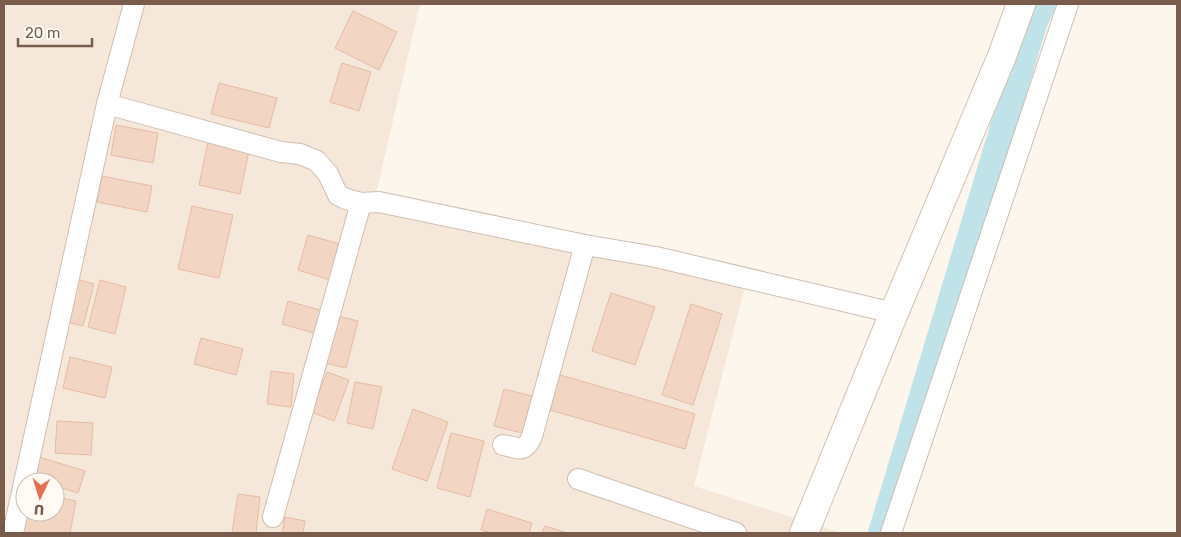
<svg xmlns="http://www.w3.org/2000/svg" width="1181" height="537" font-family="Rubik,sans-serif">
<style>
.residential{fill:#f5e8da;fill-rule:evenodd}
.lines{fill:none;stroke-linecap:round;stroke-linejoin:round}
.canal{stroke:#bfe3e8;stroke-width:26}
.building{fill:#f3d5c3;stroke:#e6bba3}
.street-casing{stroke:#d1beb0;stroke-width:22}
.secondary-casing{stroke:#d6c0b0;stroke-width:30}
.street{stroke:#fff;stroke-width:20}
.secondary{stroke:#fff;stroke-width:28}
</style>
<rect width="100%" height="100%" fill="#fdf6ec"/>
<path class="residential" d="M4,4H420L376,194L747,278L694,486L842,533H4ZM25,482H55V512H25Z"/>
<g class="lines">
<polyline class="canal" points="881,533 1034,24 1043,4"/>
</g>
<g class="building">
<polygon points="353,11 397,32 379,70 335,48"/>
<polygon points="342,63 371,72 359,111 330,102"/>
<polygon points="219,83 277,98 269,128 211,114"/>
<polygon points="116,125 158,133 153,163 111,155"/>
<polygon points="208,142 249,151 240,194 199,185"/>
<polygon points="102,176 152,186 147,212 97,202"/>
<polygon points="192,206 233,215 219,278 178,269"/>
<polygon points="308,235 340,244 330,280 298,270"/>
<polygon points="77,279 94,284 83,326 66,322"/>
<polygon points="100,280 126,287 115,334 88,327"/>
<polygon points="611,293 655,307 635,365 592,351"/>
<polygon points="288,301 323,311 317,334 282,324"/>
<polygon points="691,304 722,314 693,405 662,395"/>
<polygon points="338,316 358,321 346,368 326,363"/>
<polygon points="201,338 243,349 236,375 194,364"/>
<polygon points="70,357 112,367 105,398 63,388"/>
<polygon points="271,371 294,374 291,407 267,404"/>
<polygon points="327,372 349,380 334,421 311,412"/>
<polygon points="560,375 695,414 685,449 550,410"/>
<polygon points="355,382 382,387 373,429 347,423"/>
<polygon points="504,389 532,396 522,433 494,426"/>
<polygon points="413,409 448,422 427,481 392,469"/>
<polygon points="57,421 93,423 91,455 55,453"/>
<polygon points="451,433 484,441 470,497 437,488"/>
<polygon points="39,457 85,471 78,493 55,486 55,482 44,482 33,479"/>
<polygon points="238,494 260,497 256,533 232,533"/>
<polygon points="55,497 76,501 70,533 29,533 18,531 25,512 55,512"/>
<polygon points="487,509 532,523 529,533 491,533 481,530"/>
<polygon points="285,517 305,521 303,533 282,533"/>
<polygon points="545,526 567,533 542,533"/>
</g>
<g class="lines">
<defs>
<g id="street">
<polyline points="107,104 281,152 300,154 317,161 328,174 338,195 346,199 361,203 379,202 585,245 656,257 894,313"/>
<path d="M503,445C519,448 525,454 532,436L585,245"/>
<polyline points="578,479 736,533"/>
<polyline points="273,517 361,203"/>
<polyline points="13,533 107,104 134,4"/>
<polyline points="891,533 1068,4"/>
</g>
<polyline id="secondary" points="804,533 894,313 1002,56 1021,4"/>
</defs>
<use href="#street" class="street-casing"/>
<use href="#secondary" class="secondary-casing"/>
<use href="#street" class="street"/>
<use href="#secondary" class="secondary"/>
</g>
<rect width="1181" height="537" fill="none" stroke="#7a5c4d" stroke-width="10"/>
<g transform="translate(40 497) rotate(184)"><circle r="24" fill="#fffaf3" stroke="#cabbb1"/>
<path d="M0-4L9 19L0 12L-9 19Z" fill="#e76f51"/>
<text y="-8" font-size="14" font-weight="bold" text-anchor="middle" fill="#7a5c4d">U</text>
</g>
<path d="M18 38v8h74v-8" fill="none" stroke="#7a5c4d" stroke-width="2.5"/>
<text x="25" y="38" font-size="15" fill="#7a5c4d" stroke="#fffaf3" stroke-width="4" paint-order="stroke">20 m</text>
</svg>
